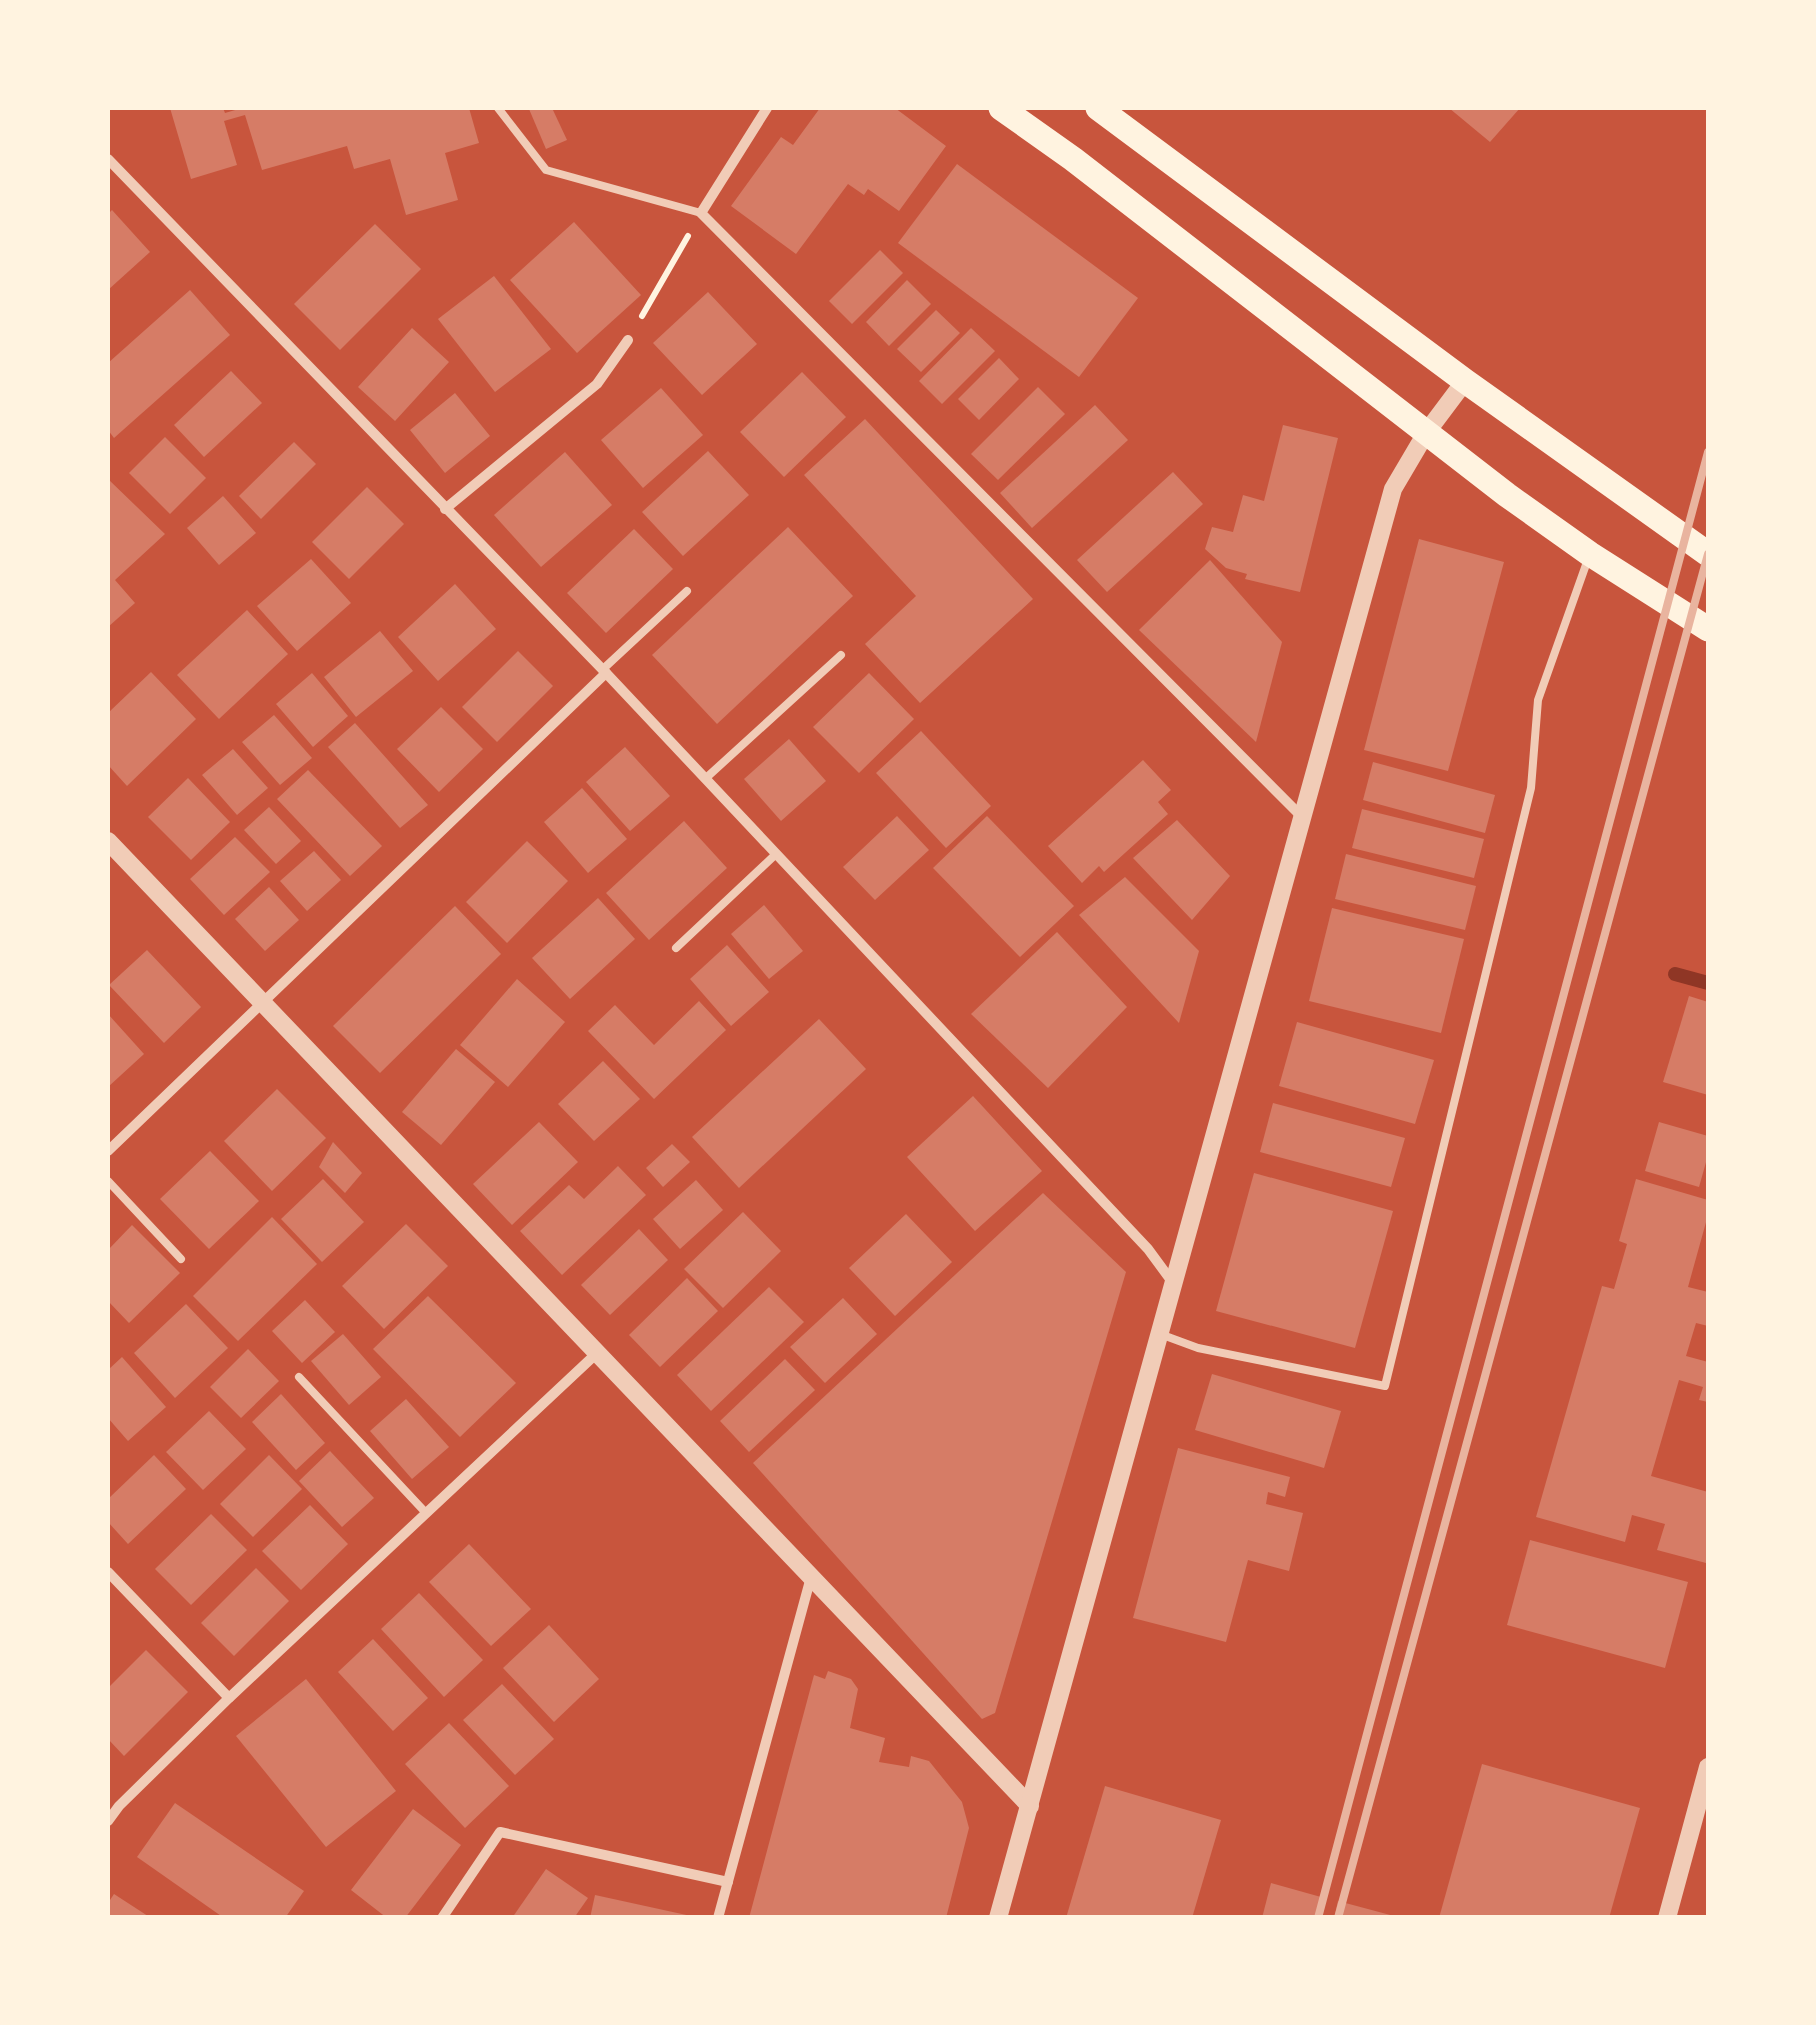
<svg xmlns="http://www.w3.org/2000/svg" width="1816" height="2025" font-family="'Open Sans',sans-serif">
<style>
.lines{fill:none;stroke-linecap:round;stroke-linejoin:round}
.stream{stroke:#8f3625;stroke-width:14}
.building{fill:#d67c66}
.path{stroke:#fff3e0;stroke-width:6}
.service{stroke:#f1ccb7;stroke-width:8}
.minor{stroke:#f1ccb7;stroke-width:10}
.tertiary{stroke:#f1ccb7;stroke-width:18}
.primary{stroke:#fff3e0;stroke-width:25}
.rail{stroke:#e9b49f;stroke-width:8}
</style>
<rect width="100%" height="100%" fill="#c8553d"/>
<g class="lines">
<polyline class="stream" points="1675,974 1708,983"/>
</g>
<g class="building">
<polygon points="170,108 223,108 225,113 242,108 469,108 479,143 445,153 458,200 406,215 390,159 354,169 347,146 262,170 245,115 224,121 237,165 191,179"/>
<polygon points="533,108 552,108 567,140 546,149 529,109"/>
<polygon points="820,108 895,108 946,146 899,211 868,189 864,195 848,184 796,254 731,206 781,137 793,145"/>
<polygon points="1449,108 1520,108 1490,142"/>
<polygon points="957,164 1138,298 1079,377 898,243"/>
<polygon points="112,210 150,252 108,290 108,214"/>
<polygon points="574,222 641,295 577,353 510,280"/>
<polygon points="375,224 421,269 340,350 294,304"/>
<polygon points="880,250 903,273 852,324 829,301"/>
<polygon points="494,276 551,349 495,392 438,319"/>
<polygon points="907,280 931,304 889,346 866,322"/>
<polygon points="190,290 230,335 114,438 108,430 108,363"/>
<polygon points="708,292 757,344 702,395 653,343"/>
<polygon points="936,310 960,333 921,372 897,349"/>
<polygon points="412,328 449,362 395,421 358,387"/>
<polygon points="971,328 995,351 942,404 919,381"/>
<polygon points="999,358 1019,379 979,420 958,399"/>
<polygon points="231,371 262,403 204,457 174,425"/>
<polygon points="802,372 846,417 784,477 740,432"/>
<polygon points="1038,387 1065,414 998,480 971,454"/>
<polygon points="661,388 703,435 643,488 601,440"/>
<polygon points="455,393 490,436 445,473 410,430"/>
<polygon points="1095,405 1128,440 1032,528 1000,493"/>
<polygon points="865,419 1033,599 920,703 865,644 916,596 804,475"/>
<polygon points="1283,425 1338,438 1300,592 1245,579 1247,574 1226,568 1205,549 1212,527 1233,532 1243,495 1264,501"/>
<polygon points="165,437 206,478 170,514 129,473"/>
<polygon points="294,442 316,464 261,519 239,496"/>
<polygon points="708,451 749,495 683,556 642,512"/>
<polygon points="565,452 612,505 541,567 494,515"/>
<polygon points="1173,472 1203,504 1107,592 1077,560"/>
<polygon points="108,479 165,534 115,580 135,603 108,627"/>
<polygon points="367,487 404,524 349,579 312,542"/>
<polygon points="223,496 256,533 219,565 187,528"/>
<polygon points="788,527 853,596 717,724 652,655"/>
<polygon points="634,529 673,569 606,633 567,593"/>
<polygon points="1419,539 1504,562 1448,771 1364,750"/>
<polygon points="311,559 351,603 297,651 257,606"/>
<polygon points="1210,560 1282,642 1256,742 1139,630"/>
<polygon points="455,584 496,629 438,681 398,637"/>
<polygon points="247,610 288,654 219,719 177,675"/>
<polygon points="380,631 413,671 356,717 324,677"/>
<polygon points="518,651 553,686 497,742 462,707"/>
<polygon points="151,672 196,719 127,786 108,765 108,713"/>
<polygon points="312,673 348,716 313,747 276,704"/>
<polygon points="869,673 914,719 859,773 813,727"/>
<polygon points="441,707 483,749 439,792 397,749"/>
<polygon points="274,715 312,758 280,785 242,742"/>
<polygon points="355,723 428,805 400,828 328,747"/>
<polygon points="921,731 991,806 946,848 876,773"/>
<polygon points="789,739 826,781 781,821 744,779"/>
<polygon points="625,747 670,796 630,831 586,782"/>
<polygon points="233,749 268,788 237,815 202,775"/>
<polygon points="1143,760 1171,790 1158,802 1168,814 1104,872 1099,866 1082,883 1048,846"/>
<polygon points="1373,762 1495,795 1485,833 1363,800"/>
<polygon points="308,770 382,846 350,876 277,799"/>
<polygon points="188,778 230,822 191,860 148,817"/>
<polygon points="582,788 627,839 588,873 544,822"/>
<polygon points="269,807 301,841 276,864 244,830"/>
<polygon points="1362,809 1484,839 1474,878 1352,848"/>
<polygon points="897,816 929,850 875,900 843,867"/>
<polygon points="987,816 1074,906 1020,957 933,868"/>
<polygon points="1177,820 1230,876 1192,920 1133,858"/>
<polygon points="684,821 727,868 649,940 606,893"/>
<polygon points="235,837 270,872 224,915 190,879"/>
<polygon points="527,841 568,881 507,943 466,902"/>
<polygon points="314,851 341,880 307,911 280,881"/>
<polygon points="1346,854 1476,886 1465,930 1335,899"/>
<polygon points="1125,877 1199,951 1179,1023 1079,915"/>
<polygon points="269,887 299,920 265,951 235,919"/>
<polygon points="598,898 635,939 570,999 532,958"/>
<polygon points="764,905 803,951 769,979 731,934"/>
<polygon points="455,906 501,954 380,1073 333,1026"/>
<polygon points="1332,908 1464,939 1441,1033 1309,1001"/>
<polygon points="1057,932 1127,1007 1048,1088 971,1014"/>
<polygon points="727,945 769,992 731,1026 690,979"/>
<polygon points="147,950 201,1007 164,1043 109,985"/>
<polygon points="517,979 565,1022 508,1087 460,1045"/>
<polygon points="1689,996 1708,1002 1708,1095 1663,1082"/>
<polygon points="699,1001 726,1030 654,1099 588,1031 615,1005 654,1045"/>
<polygon points="108,1014 144,1054 108,1087"/>
<polygon points="819,1019 866,1069 739,1188 692,1137"/>
<polygon points="1297,1022 1434,1060 1415,1124 1279,1086"/>
<polygon points="456,1049 495,1082 441,1145 402,1112"/>
<polygon points="603,1061 640,1099 594,1141 558,1104"/>
<polygon points="277,1089 326,1138 272,1191 224,1141"/>
<polygon points="973,1096 1042,1171 975,1231 907,1157"/>
<polygon points="1273,1103 1405,1138 1391,1187 1260,1152"/>
<polygon points="539,1122 578,1162 512,1225 473,1184"/>
<polygon points="1659,1122 1708,1136 1708,1155 1699,1187 1645,1171"/>
<polygon points="333,1142 362,1173 345,1193 319,1167"/>
<polygon points="672,1144 690,1162 663,1187 646,1168"/>
<polygon points="210,1151 259,1201 209,1249 160,1199"/>
<polygon points="618,1166 646,1195 562,1275 520,1231 569,1185 584,1199"/>
<polygon points="1254,1173 1393,1211 1355,1348 1216,1311"/>
<polygon points="323,1179 364,1222 322,1262 281,1219"/>
<polygon points="1636,1179 1708,1200 1708,1215 1688,1287 1708,1292 1708,1326 1696,1323 1686,1356 1708,1362 1708,1402 1699,1400 1703,1387 1679,1380 1651,1476 1708,1492 1706,1563 1657,1550 1665,1524 1632,1515 1625,1542 1536,1517 1602,1286 1614,1289 1627,1244 1619,1241"/>
<polygon points="696,1180 723,1210 680,1249 653,1219"/>
<polygon points="1043,1193 1126,1272 995,1713 982,1719 753,1463"/>
<polygon points="743,1212 781,1251 723,1308 684,1269"/>
<polygon points="906,1214 952,1262 895,1316 849,1268"/>
<polygon points="272,1217 317,1264 238,1341 193,1296"/>
<polygon points="406,1224 448,1266 384,1329 342,1286"/>
<polygon points="132,1225 180,1273 129,1323 108,1301 108,1250"/>
<polygon points="639,1229 668,1260 610,1315 581,1285"/>
<polygon points="687,1278 718,1311 660,1367 629,1335"/>
<polygon points="769,1287 804,1322 711,1411 677,1375"/>
<polygon points="428,1296 516,1383 460,1437 373,1349"/>
<polygon points="843,1298 877,1334 825,1383 790,1347"/>
<polygon points="305,1300 335,1332 302,1363 272,1331"/>
<polygon points="186,1304 228,1348 175,1398 134,1353"/>
<polygon points="343,1334 381,1377 349,1405 311,1361"/>
<polygon points="248,1349 279,1381 241,1418 210,1387"/>
<polygon points="122,1357 166,1407 128,1441 108,1418 108,1370"/>
<polygon points="785,1359 815,1390 749,1452 720,1421"/>
<polygon points="1212,1374 1341,1411 1324,1468 1195,1430"/>
<polygon points="281,1394 325,1443 296,1470 252,1422"/>
<polygon points="406,1399 449,1447 412,1479 370,1431"/>
<polygon points="209,1411 246,1449 203,1490 166,1452"/>
<polygon points="1178,1448 1290,1477 1285,1497 1268,1492 1266,1504 1303,1513 1289,1571 1248,1560 1226,1642 1133,1618"/>
<polygon points="330,1451 374,1498 342,1527 299,1481"/>
<polygon points="154,1455 186,1489 128,1544 108,1522 108,1499"/>
<polygon points="269,1455 302,1489 253,1537 220,1504"/>
<polygon points="310,1505 348,1544 301,1590 262,1551"/>
<polygon points="211,1514 247,1550 191,1605 155,1569"/>
<polygon points="1530,1540 1688,1582 1665,1668 1507,1625"/>
<polygon points="469,1544 531,1609 491,1646 429,1582"/>
<polygon points="256,1568 289,1601 234,1656 201,1623"/>
<polygon points="419,1593 483,1660 444,1697 381,1629"/>
<polygon points="549,1625 599,1679 554,1722 503,1668"/>
<polygon points="373,1639 428,1698 393,1731 338,1672"/>
<polygon points="146,1650 188,1692 124,1756 108,1739 108,1688"/>
<polygon points="828,1671 851,1679 858,1689 850,1728 885,1738 879,1762 909,1767 911,1756 929,1761 962,1802 969,1828 946,1918 749,1918 814,1675 825,1679"/>
<polygon points="306,1679 396,1791 326,1847 236,1736"/>
<polygon points="502,1684 554,1739 515,1775 463,1720"/>
<polygon points="449,1723 509,1786 465,1828 405,1764"/>
<polygon points="1482,1764 1640,1808 1609,1918 1439,1918"/>
<polygon points="1105,1786 1221,1820 1192,1918 1066,1918"/>
<polygon points="175,1803 304,1891 285,1918 224,1918 137,1857"/>
<polygon points="413,1809 461,1845 405,1918 387,1918 351,1890"/>
<polygon points="546,1869 588,1898 574,1918 512,1918"/>
<polygon points="1271,1883 1321,1897 1316,1918 1262,1918"/>
<polygon points="114,1894 151,1918 108,1918 108,1903"/>
<polygon points="595,1895 691,1916 691,1918 590,1918"/>
<polygon points="1338,1901 1394,1916 1394,1918 1334,1918"/>
</g>
<g class="lines">
<polyline class="path" points="642,316 688,236"/>
<g class="service">
<polyline points="498,108 546,170 701,213"/>
<polyline points="602,670 687,591"/>
<polyline points="706,778 841,655"/>
<polyline points="676,948 776,854"/>
<polyline points="108,1181 181,1259"/>
<polyline points="1160,1334 1198,1348 1385,1386 1531,788 1538,700 1588,559"/>
<polyline points="299,1377 426,1513"/>
</g>
<g class="minor">
<polyline points="767,108 701,213 1303,818"/>
<polyline points="108,159 606,673 1148,1249 1173,1283"/>
<polyline points="445,509 597,384 628,340"/>
<polyline points="108,1151 606,673"/>
<polyline points="108,1572 229,1698"/>
<polyline points="108,1821 119,1806 229,1698 597,1353"/>
<polyline points="442,1918 500,1832 728,1882"/>
<polyline points="718,1918 811,1577"/>
</g>
<g class="tertiary">
<polyline points="108,841 1030,1806"/>
<polyline points="998,1918 1393,489 1426,433 1465,381"/>
<polyline points="1667,1918 1708,1767"/>
</g>
<g class="primary">
<polyline points="1001,108 1073,159 1507,495 1590,554 1708,629"/>
<polyline points="1098,108 1465,381 1708,554"/>
</g>
<g class="rail">
<polyline points="1318,1918 1708,452"/>
<polyline points="1338,1918 1708,554"/>
</g>
</g>
<rect width="1816" height="2025" fill="none" stroke="#fff3e0" stroke-width="220"/>
</svg>
